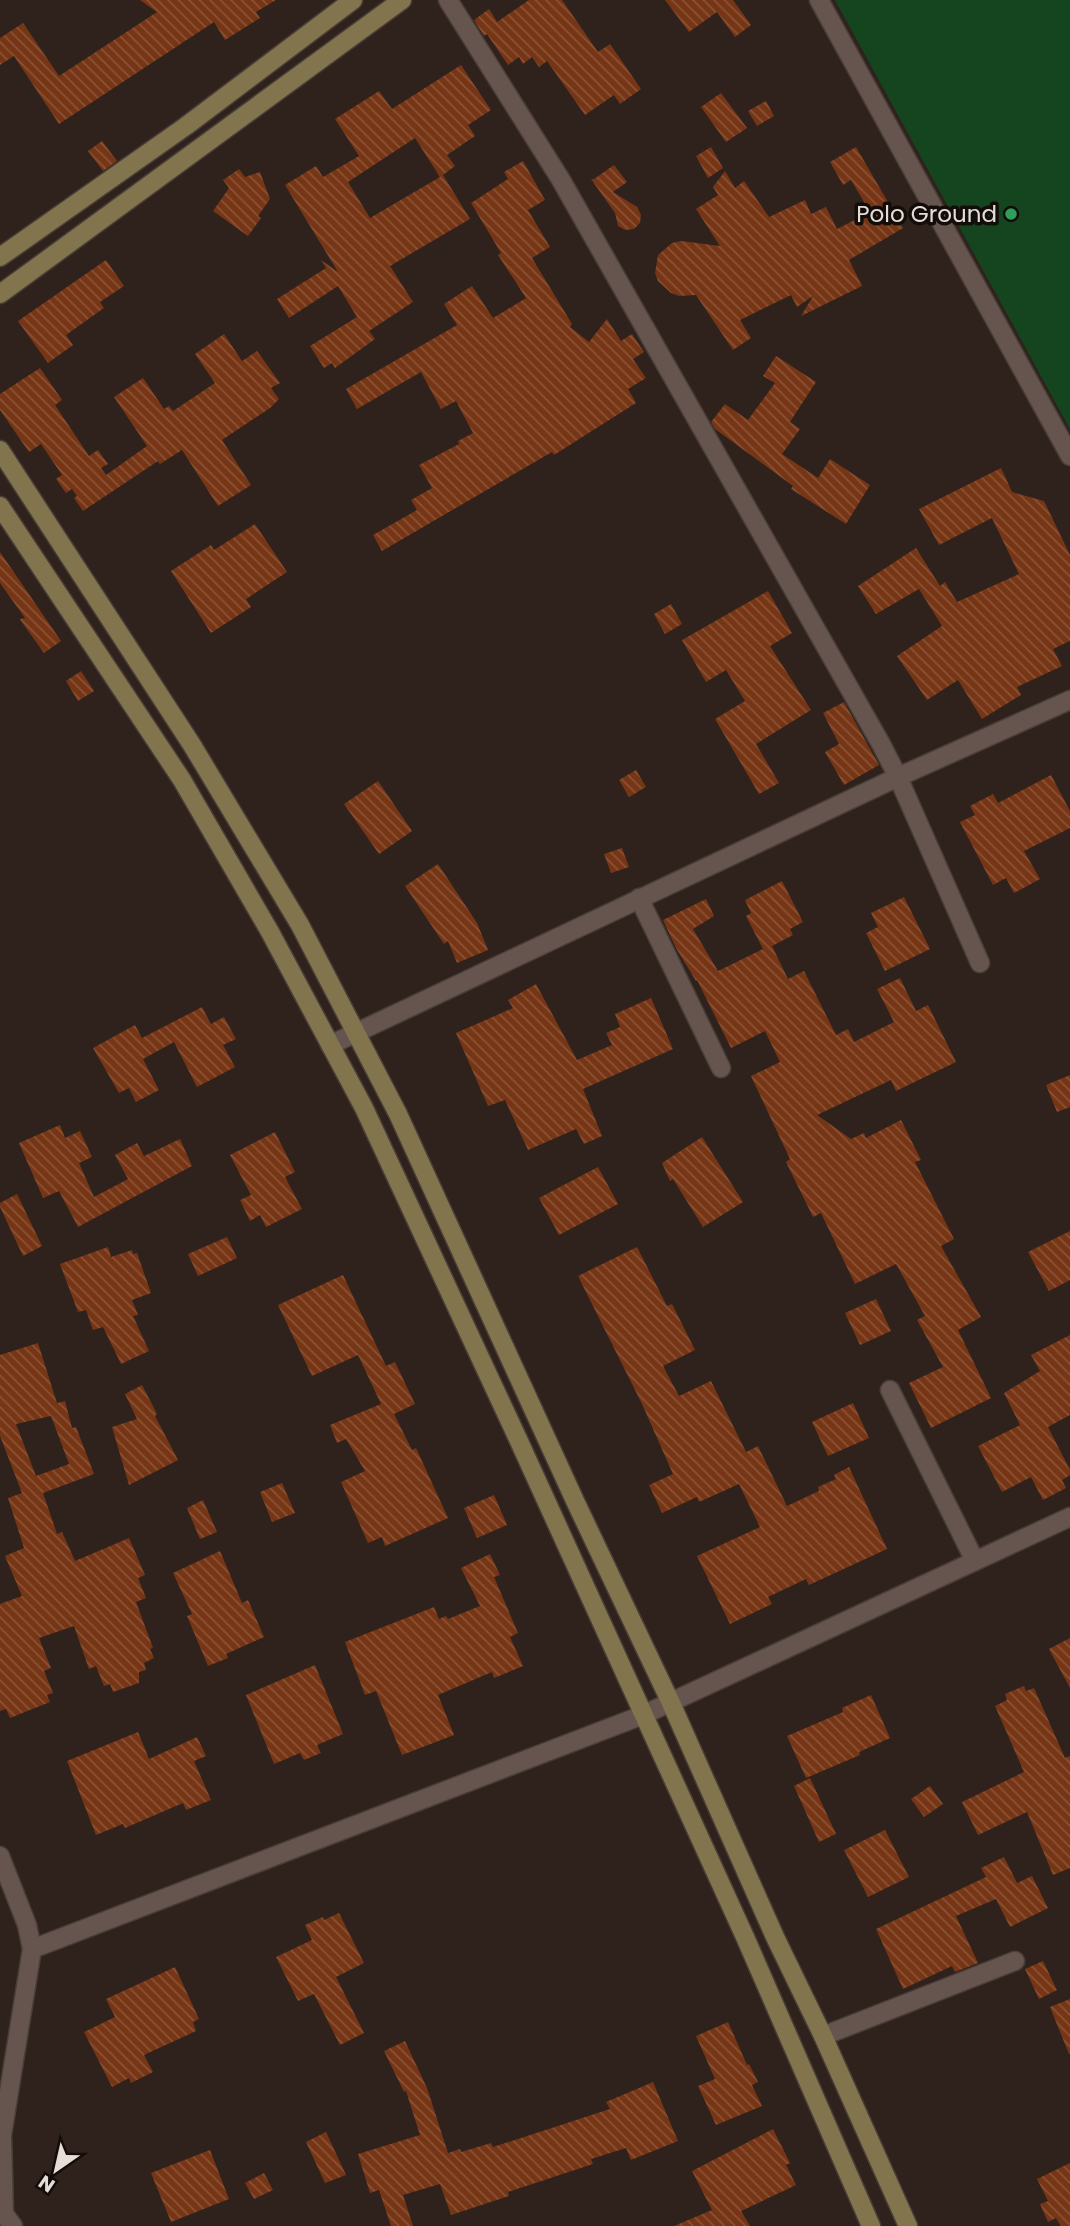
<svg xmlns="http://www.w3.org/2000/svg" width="1070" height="2226" font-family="Poppins,sans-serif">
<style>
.pitch{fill:#15451f}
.building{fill:url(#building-back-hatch);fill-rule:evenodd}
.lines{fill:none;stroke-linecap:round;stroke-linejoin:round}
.street-casing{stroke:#493d38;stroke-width:21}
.secondary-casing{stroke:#493d38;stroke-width:21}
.street{stroke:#65554e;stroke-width:18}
.secondary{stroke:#82754e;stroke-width:18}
.leisure-dot{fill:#2e9e5b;stroke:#130d0a;stroke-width:2.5}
.labels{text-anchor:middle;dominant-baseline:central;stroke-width:7;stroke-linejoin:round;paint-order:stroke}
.poi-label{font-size:23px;fill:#e6dcd8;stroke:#130d0a;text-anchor:end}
</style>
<defs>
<pattern id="building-back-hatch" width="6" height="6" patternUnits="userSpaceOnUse" patternTransform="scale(1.75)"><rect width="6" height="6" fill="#763515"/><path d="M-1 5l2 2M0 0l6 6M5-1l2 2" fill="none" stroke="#8a5236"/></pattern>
</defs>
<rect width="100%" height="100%" fill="#2f221c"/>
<polygon class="pitch" points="835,0 1070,0 1070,429"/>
<g class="building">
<polygon points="140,0 276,0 256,12 260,18 225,40 214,22 59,124 14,56 0,65 0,38 23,23 59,76 157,12"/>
<polygon points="529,0 562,0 598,52 610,44 641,89 620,104 614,95 585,115 547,61 539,67 532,57 523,64 519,57 508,65 487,34 484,36 474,20 489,9 497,22"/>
<polygon points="665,0 733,0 751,25 735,37 717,12 689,32"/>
<path d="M461,65L491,110L468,125L475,136L447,155L455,166L443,175L470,219L390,266L413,302L369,331L375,339L335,368L332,363L324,368L310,346L357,317L338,286L289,318L277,299L326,268L321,260L338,272L285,185L316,166L323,177L359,156L335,119L379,91L392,109ZM415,138L440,177L370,218L348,182Z"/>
<polygon points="721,93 747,128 726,142 701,107"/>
<polygon points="766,101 774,116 757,126 748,111"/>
<polygon points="102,141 117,161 103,171 88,151"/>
<polygon points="711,147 723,168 708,178 696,156"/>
<polygon points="856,147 903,228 849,260 862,286 801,316 813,296 797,307 791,295 740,320 751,338 733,350 696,295 679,296 671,293 658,281 655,273 658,255 672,243 681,241 720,246 696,209 718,195 713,187 725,171 735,188 744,181 769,217 805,200 811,214 826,207 837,229 870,212 851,180 843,185 830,162"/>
<polygon points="523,161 545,200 528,210 550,247 532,258 572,324 570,327 589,342 607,319 621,341 632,334 644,352 633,359 646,378 628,389 636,403 554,455 552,452 382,551 373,535 417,510 411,500 432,488 419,465 459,444 458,441 473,433 456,401 441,409 421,372 357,409 346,389 457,325 444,304 472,286 493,318 526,298 498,255 501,253 471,203 508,179 504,172"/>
<polygon points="614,165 627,182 613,192 637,207 641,215 640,223 634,229 625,230 618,226 615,213 591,179 594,179"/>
<polygon points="239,169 245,177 260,172 270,199 258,216 261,218 248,236 213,211 229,188 223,180"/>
<polygon points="106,260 124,286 100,302 104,308 66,335 73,345 48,363 18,321"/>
<polygon points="224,334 242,361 257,351 280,383 271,388 279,399 270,408 222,440 251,485 218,506 182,450 160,464 158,461 83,511 74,498 77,496 72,489 66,493 56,479 62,475 41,444 29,452 0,410 0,394 40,368 62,400 55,405 89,456 98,450 108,464 101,468 106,475 147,446 114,397 143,378 164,409 169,406 173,411 215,383 195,354"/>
<polygon points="776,356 816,382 790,422 800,429 782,454 818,478 830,459 870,485 846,524 791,489 793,486 715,429 711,422 725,404 748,420 775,383 763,376"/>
<polygon points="1001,468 1012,492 1044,501 1070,555 1070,641 1053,649 1062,666 1017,687 1021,695 982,719 958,680 927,700 897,656 942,626 919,589 876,614 858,586 916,548 940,586 945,582 957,602 1019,574 992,518 939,545 919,509"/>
<polygon points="255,524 287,572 246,599 251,607 211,633 171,571 211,545 214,550"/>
<polygon points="0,552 61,641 44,653 21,621 20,619 25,618 0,583"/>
<polygon points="768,591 792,633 770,646 811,710 756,744 779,783 759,794 715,719 745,701 726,670 706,682 682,640"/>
<polygon points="671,604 682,624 665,634 654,614"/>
<polygon points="81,671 94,691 78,701 66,681"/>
<polygon points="844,702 879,765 844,785 825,752 839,744 823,713"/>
<polygon points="636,770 646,787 629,797 619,780"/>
<polygon points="1051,775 1070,811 1070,828 1024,851 1040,879 1014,893 1006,878 993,885 960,822 975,815 970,806 993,794 998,803"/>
<polygon points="378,781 412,831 379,854 344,804"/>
<polygon points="622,848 629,867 611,873 604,854"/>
<polygon points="438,864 477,923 488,950 457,963 448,941 444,944 405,886"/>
<polygon points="782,881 803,922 790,929 793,935 772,946 788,979 804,971 836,1035 848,1029 854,1042 894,1022 877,989 900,978 916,1011 928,1005 956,1062 896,1091 891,1080 817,1115 851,1139 864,1133 866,1138 901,1120 921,1160 915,1162 954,1239 941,1246 981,1317 958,1330 991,1398 931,1428 909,1383 943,1367 917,1320 925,1316 896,1264 855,1284 821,1213 813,1217 786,1162 790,1159 751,1076 780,1062 765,1031 731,1048 697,980 696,981 676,948 663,920 706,899 714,916 693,929 718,971 763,949 746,916 751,913 745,900"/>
<polygon points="904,897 930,949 885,971 866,933 878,927 871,913"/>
<polygon points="536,984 577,1060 612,1045 606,1033 620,1027 615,1014 651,998 673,1049 583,1089 602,1136 584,1144 576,1129 528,1150 505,1100 488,1106 456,1033 513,1008 508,1000"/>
<polygon points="202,1007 211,1024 224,1017 236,1039 223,1045 235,1067 197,1087 174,1042 143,1059 159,1090 136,1102 129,1088 119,1093 93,1048 135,1025 142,1038"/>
<polygon points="1070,1075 1070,1107 1057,1112 1046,1085"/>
<polygon points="60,1125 65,1138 80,1131 92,1157 79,1163 94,1197 128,1179 115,1155 137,1143 144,1156 180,1139 192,1166 78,1227 59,1191 43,1198 19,1143"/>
<polygon points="275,1132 295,1172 285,1177 302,1209 266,1227 260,1215 250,1221 240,1200 251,1195 230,1155"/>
<polygon points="702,1137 743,1202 703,1227 673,1179 670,1181 662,1163"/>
<polygon points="598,1167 618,1204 559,1235 539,1198"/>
<polygon points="17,1194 42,1246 23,1256 0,1207 0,1203"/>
<polygon points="1070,1231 1070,1280 1049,1291 1028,1252"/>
<polygon points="227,1237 237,1258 198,1276 188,1254"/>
<polygon points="108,1247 111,1257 132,1250 133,1254 137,1253 151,1293 132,1300 138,1315 133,1316 149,1351 121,1364 103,1327 93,1330 86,1310 78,1312 60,1264"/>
<polygon points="637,1247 667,1306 672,1304 695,1350 663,1366 679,1396 711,1381 746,1452 758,1446 787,1506 819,1491 818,1487 836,1479 834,1475 849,1467 887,1549 809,1585 806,1579 768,1597 772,1604 730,1624 697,1556 760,1527 739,1484 699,1502 697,1497 662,1513 649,1485 673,1474 642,1404 578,1276"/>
<polygon points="343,1275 386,1366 395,1362 415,1404 394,1414 412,1450 416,1448 448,1518 385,1546 382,1537 368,1543 341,1482 365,1471 346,1439 337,1443 330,1425 381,1404 358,1355 312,1376 278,1305"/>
<polygon points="876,1299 891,1331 860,1345 845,1313"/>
<polygon points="1070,1335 1070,1415 1048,1427 1070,1470 1070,1475 1062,1480 1066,1488 1043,1500 1031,1477 1002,1492 978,1446 1020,1425 1004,1393 1040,1371 1031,1355"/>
<path d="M38,1343L57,1403L65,1401L72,1428L76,1427L94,1474L43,1493L57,1534L62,1532L75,1561L129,1538L145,1575L138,1578L146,1598L136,1602L153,1648L150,1649L154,1658L144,1663L146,1670L139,1672V1683L113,1692L110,1684L104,1686L96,1666L89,1669L74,1626L39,1638L51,1668L44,1671L53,1693L47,1695L50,1702L10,1718L6,1709L0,1711V1604L22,1596L5,1556L24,1548L8,1498L22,1493L0,1436V1355ZM51,1416L69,1464L36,1476L16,1424Z"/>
<polygon points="142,1385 157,1414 155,1416 178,1460 129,1485 112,1427 137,1419 125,1394"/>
<polygon points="853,1403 869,1438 828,1456 812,1422"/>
<polygon points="282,1483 295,1513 272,1522 260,1492"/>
<polygon points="494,1495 507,1525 477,1538 464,1508"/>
<polygon points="203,1500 217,1532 200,1539 187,1508"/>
<polygon points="220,1551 242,1603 248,1600 264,1637 226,1654 228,1658 208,1666 187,1616 192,1614 173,1573"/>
<polygon points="490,1554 500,1575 494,1577 518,1633 510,1637 523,1666 494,1678 492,1672 438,1695 454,1735 402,1755 376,1691 365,1695 345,1642 434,1607 439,1619 446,1616 448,1619 480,1606 461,1568"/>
<polygon points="1070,1638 1070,1688 1049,1649"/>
<polygon points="315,1665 343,1734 317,1745 321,1753 304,1760 300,1753 274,1764 246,1695"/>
<polygon points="1024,1686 1026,1691 1034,1688 1065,1758 1070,1756 1070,1868 1053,1875 1027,1812 978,1835 962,1802 1024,1772 995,1706 1007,1700 1005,1694"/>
<polygon points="871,1695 890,1738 859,1752 860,1755 806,1778 787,1736 843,1712 842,1708"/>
<polygon points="138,1732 149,1759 197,1737 206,1756 194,1761 211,1800 186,1810 183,1803 125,1828 123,1824 96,1835 67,1761"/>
<polygon points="810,1778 836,1834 819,1842 794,1786"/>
<polygon points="930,1786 943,1804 924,1817 911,1799"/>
<polygon points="885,1830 909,1877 868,1897 844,1850"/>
<polygon points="1004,1857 1017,1883 1032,1876 1048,1908 1010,1927 996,1899 956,1916 978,1963 955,1972 952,1966 903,1989 876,1929 986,1877 981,1868"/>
<polygon points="339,1913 364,1963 336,1977 364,2033 340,2045 314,1994 298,2001 276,1957 312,1940 305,1925 323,1917 324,1920"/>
<polygon points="1043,1961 1057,1990 1039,1999 1025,1969"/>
<polygon points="175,1967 199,2019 193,2022 196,2031 144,2055 153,2072 131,2083 129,2078 112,2087 84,2032 115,2017 106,1999"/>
<polygon points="1070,1999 1070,2054 1069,2054 1050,2007"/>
<polygon points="728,2022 747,2065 749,2064 758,2082 752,2085 762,2106 716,2125 698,2086 715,2079 696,2036"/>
<polygon points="405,2041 427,2088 448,2153 460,2149 461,2152 491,2143 493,2147 610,2109 606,2102 653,2082 678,2141 631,2160 626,2148 591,2159 593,2164 508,2192 509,2196 451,2215 440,2184 403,2195 413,2226 391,2226 379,2190 370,2193 358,2154 420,2135 406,2091 404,2092 384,2051"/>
<polygon points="773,2129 790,2163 786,2165 796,2185 741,2211 750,2226 674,2226 712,2210 692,2171"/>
<polygon points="326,2132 346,2175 325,2183 306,2142"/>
<polygon points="210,2150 229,2199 171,2222 151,2173"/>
<polygon points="1070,2163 1070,2226 1061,2226 1056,2218 1048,2222 1040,2204 1048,2201 1037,2179"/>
<polygon points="264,2173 273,2190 254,2199 245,2183"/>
</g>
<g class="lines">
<defs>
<g id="street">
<polyline points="448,0 561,180 881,744 898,777 980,963"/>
<polyline points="819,0 1070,456"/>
<polyline points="639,898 721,1068"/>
<polyline points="330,1045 898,777 1070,700"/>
<polyline points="890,1390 975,1561"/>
<polyline points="0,1856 27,1925 32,1949 2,2135 4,2214 13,2226"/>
<polyline points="32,1949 643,1715 1070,1517"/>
<polyline points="823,2036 1015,1961"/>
</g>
<g id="secondary">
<polyline points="0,257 186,126 353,0"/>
<polyline points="0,294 402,0"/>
<polyline points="0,450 192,745 300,925 398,1114 576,1503 671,1703 775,1937 823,2036 908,2226"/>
<polyline points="0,506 182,780 270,932 364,1108 518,1439 745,1937 871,2226"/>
</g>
</defs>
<use href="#street" class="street-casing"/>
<use href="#secondary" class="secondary-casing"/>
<use href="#street" class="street"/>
<use href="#secondary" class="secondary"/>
</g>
<circle class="leisure-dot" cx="1011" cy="214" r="7"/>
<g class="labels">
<g class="poi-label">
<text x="997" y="214">Polo Ground</text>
</g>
</g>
<g transform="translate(56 2170) rotate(214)" stroke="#130d0a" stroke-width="5" paint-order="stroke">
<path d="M0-5L12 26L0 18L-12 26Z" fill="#e6dcd8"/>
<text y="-10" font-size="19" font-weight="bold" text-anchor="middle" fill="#e6dcd8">N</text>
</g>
</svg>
